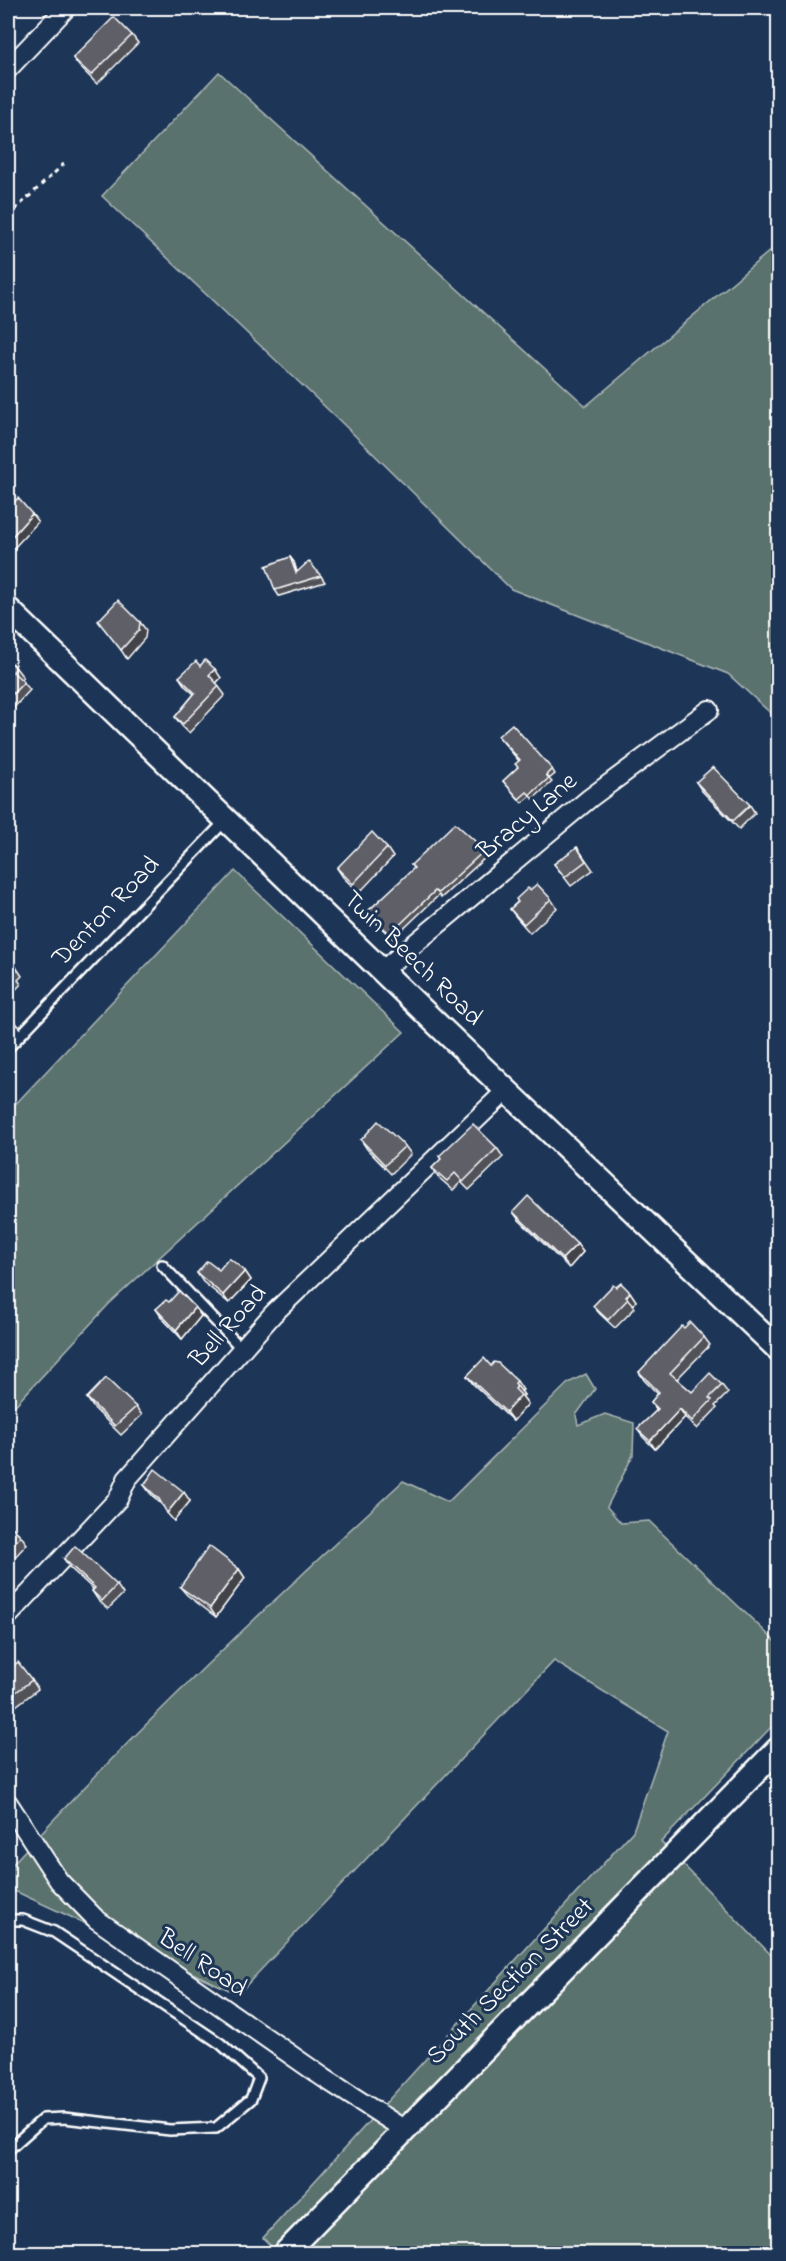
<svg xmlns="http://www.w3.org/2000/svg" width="786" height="2261" font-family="'Indie Flower',sans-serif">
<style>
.green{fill:#5a726e;stroke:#acb8b6;stroke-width:1.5}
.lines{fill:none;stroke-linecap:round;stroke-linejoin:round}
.service-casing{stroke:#fff;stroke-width:14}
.minor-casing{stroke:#fff;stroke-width:22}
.tertiary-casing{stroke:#fff;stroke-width:27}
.path{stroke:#fff;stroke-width:3;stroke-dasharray:4.5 4.5;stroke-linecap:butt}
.service{stroke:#1d3557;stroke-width:9}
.minor{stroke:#1d3557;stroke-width:18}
.tertiary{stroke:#1d3557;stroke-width:22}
.wall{fill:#515159;stroke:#fff;stroke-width:1.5}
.shaded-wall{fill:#424249;stroke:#fff;stroke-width:1.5}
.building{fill:#5e5e68;stroke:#fff;stroke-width:1.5}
.labels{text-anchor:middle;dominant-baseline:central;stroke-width:6;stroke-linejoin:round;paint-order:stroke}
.street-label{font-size:26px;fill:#fff;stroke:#1d3557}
</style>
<rect width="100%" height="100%" fill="#1d3557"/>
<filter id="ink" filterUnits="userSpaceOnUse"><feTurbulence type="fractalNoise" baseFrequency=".0167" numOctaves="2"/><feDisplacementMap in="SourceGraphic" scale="12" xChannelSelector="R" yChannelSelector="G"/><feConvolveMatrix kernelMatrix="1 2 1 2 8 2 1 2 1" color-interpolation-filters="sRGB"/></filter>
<g filter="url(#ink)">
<g class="green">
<polygon points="219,72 586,406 778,244 778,720 728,674 511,589 340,421 102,196"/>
<polygon points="235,871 404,1032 109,1304 8,1413 8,1112"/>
<path d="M586,1374L595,1389L576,1415L578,1425L605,1414L634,1423L633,1455L607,1507L621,1523L649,1521L778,1644V1720L661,1842L778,1962V2253L279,2254L263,2238L633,1831L668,1731L554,1661L238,1994L8,1888V1869C133,1731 266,1607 403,1481L448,1502L568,1383Z"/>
</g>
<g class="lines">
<defs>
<g id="service">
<polyline points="8,1024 19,1035"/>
<polyline points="8,1048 226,820"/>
<polyline points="162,1265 241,1348"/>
<polyline points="8,1920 23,1920 54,1932 221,2044 259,2078 251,2099 216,2128 170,2130 64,2118 43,2119 8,2150"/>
</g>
<g id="minor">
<polyline points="8,69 66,8"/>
<polyline points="383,970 590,798 709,710"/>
<polyline points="8,1616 118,1499 127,1479 273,1314 507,1090"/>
<polyline points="8,1803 59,1881 96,1919 324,2078 405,2130"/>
</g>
<g id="tertiary">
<polyline points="8,609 438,1025 778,1349"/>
<polyline points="284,2254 778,1749"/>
</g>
</defs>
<use href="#service" class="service-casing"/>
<use href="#minor" class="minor-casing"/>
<use href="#tertiary" class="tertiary-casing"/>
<polyline class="path" points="8,216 66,162"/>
<use href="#service" class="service"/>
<use href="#minor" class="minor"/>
<use href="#tertiary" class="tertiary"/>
</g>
<g class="wall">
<polygon points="8,8 12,8 8,12"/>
<polygon points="13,8 21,8 18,11"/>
<polygon points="132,35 138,43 97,84 79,66 73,58"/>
<polygon points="290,557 294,562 297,572 321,576 325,582 279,596 275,590"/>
<polygon points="8,659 16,668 23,677 21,679 30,690 8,714"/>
<polygon points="200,666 221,678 216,683 225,695 189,733 182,726 175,717 194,694 185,686 179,677"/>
<polygon points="498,736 552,769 555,774 549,779 552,782 533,799 530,796 522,803 503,781 518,767 519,761"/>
<polygon points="696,782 750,805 755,813 739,829 702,791"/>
<polygon points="577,847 593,870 571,886 554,864"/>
<polygon points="387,848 393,857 359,893 343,877 337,868"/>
<polygon points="485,850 488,855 441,898 439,895 393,939 370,917 367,912 414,869 411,865"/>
<polygon points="530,890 551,899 557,908 530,933 517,918 510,909"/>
<polygon points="8,958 16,967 22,976 18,980 21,984 8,998"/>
<polygon points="361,1140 405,1146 411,1154 391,1174 367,1149"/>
<polygon points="497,1148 503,1157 469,1190 461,1182 453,1190 438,1177 432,1168 441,1159 439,1156"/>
<polygon points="513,1212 577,1244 583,1252 569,1268 519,1220"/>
<polygon points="219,1270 245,1271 251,1280 229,1303 203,1282 197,1273"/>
<polygon points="616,1287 630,1292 636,1301 633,1305 635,1308 615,1328 600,1314 593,1306"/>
<polygon points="169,1302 201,1316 182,1339 162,1318 156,1309"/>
<polygon points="704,1337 710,1345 677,1379 692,1392 722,1385 728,1393 715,1406 717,1408 697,1429 685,1417 655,1449 643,1437 637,1429 657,1410 651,1402 658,1394 644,1380 639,1372"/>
<polygon points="491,1366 517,1381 523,1390 521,1391 524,1395 522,1396 528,1404 513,1421 473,1384 467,1376"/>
<polygon points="87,1398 136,1407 142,1415 121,1435 93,1407"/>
<polygon points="144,1485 190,1501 174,1521 163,1506 150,1493"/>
<polygon points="8,1523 21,1536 27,1544 13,1559 8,1554"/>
<polygon points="64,1559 117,1585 123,1594 108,1609 98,1600 92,1591 93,1589 70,1568"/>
<polygon points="239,1569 245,1578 216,1617 187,1595 180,1587"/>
<polygon points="8,1670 32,1680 38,1689 8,1712"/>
</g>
<g class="shaded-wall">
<polygon points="32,514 38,522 13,549 8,541"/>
<polygon points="290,557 294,562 299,579 296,573"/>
<polygon points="140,622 146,630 145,638 127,659 121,650"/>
<polygon points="215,669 221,678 215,684 209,675"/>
<polygon points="577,1244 583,1252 569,1268 562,1259"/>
<polygon points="245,1271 251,1280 229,1303 223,1295"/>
<polygon points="630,1292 636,1301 633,1305 626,1297"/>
<polygon points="195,1307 201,1316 182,1339 176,1330"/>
<polygon points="517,1386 524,1395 522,1396 528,1404 513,1421 506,1412 515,1389"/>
<polygon points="680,1409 685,1417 655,1449 650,1441"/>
<polygon points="184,1492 190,1501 174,1521 167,1513"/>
<polygon points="239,1569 245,1578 216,1617 210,1608"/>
</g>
<g class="building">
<polygon points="114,17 132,35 91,75 73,58"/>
<polygon points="18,498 32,514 8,541 8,509"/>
<polygon points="290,557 296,573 309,561 321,576 275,590 266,566"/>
<polygon points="118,600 140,622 139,630 121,650 98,621"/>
<polygon points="8,659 16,668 13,672 24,682 8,699"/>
<polygon points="205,660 215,669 209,675 219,686 183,724 175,717 195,693 179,677 196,661 200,666"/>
<polygon points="512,724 552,769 546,775 549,778 530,795 527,792 519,799 503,781 518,767 515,764 520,760 498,736"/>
<polygon points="713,767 750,805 733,821 696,782"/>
<polygon points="455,823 485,850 438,893 435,891 390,934 367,912 414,868 411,865"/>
<polygon points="372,832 387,848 353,884 337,868"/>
<polygon points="577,847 586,861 565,877 554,864"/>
<polygon points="537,884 551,899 524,924 510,909 518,902 516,899 528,888 530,890"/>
<polygon points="8,958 16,967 11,972 15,975 8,983"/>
<polygon points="378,1121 405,1146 385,1165 361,1140"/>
<polygon points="473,1124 497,1148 463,1182 455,1173 447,1181 432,1168 441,1159 439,1156"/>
<polygon points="528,1196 577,1244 562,1259 513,1212"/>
<polygon points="229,1258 245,1271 223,1295 197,1273 207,1261 219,1270"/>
<polygon points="621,1283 630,1292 626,1297 628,1299 608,1320 593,1306 613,1285 616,1287"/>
<polygon points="179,1291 195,1307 176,1330 156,1309 166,1300 169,1302"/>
<polygon points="690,1322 704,1337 670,1373 692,1392 710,1373 722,1385 709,1398 712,1400 692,1421 680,1409 650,1441 637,1429 658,1409 651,1402 659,1392 639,1372 682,1326 684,1328"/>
<polygon points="484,1358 491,1366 494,1362 498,1363 517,1381 515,1383 517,1386 515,1389 521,1395 506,1412 467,1376"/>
<polygon points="106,1378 136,1407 115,1426 87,1398"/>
<polygon points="155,1469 184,1492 167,1513 159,1499 144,1485"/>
<polygon points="8,1523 21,1536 8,1549"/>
<polygon points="75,1546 117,1585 102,1601 92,1591 95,1588 64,1559"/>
<polygon points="209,1546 239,1569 210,1608 180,1587"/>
<polygon points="18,1662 32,1680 8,1698 8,1670"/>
</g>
</g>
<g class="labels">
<g class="street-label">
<text transform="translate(528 817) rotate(-40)">Bracy Lane</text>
<text transform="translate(107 912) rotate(-46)">Denton Road</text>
<text transform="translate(412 959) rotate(44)">Twin Beech Road</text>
<text transform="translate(229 1327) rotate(-48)">Bell Road</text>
<text transform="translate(202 1964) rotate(34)">Bell Road</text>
<text transform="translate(511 1982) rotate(-45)">South Section Street</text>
</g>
</g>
<rect width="786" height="2261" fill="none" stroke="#1d3557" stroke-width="30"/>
<rect x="15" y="15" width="756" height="2231" fill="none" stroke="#fff" stroke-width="2" filter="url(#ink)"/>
</svg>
